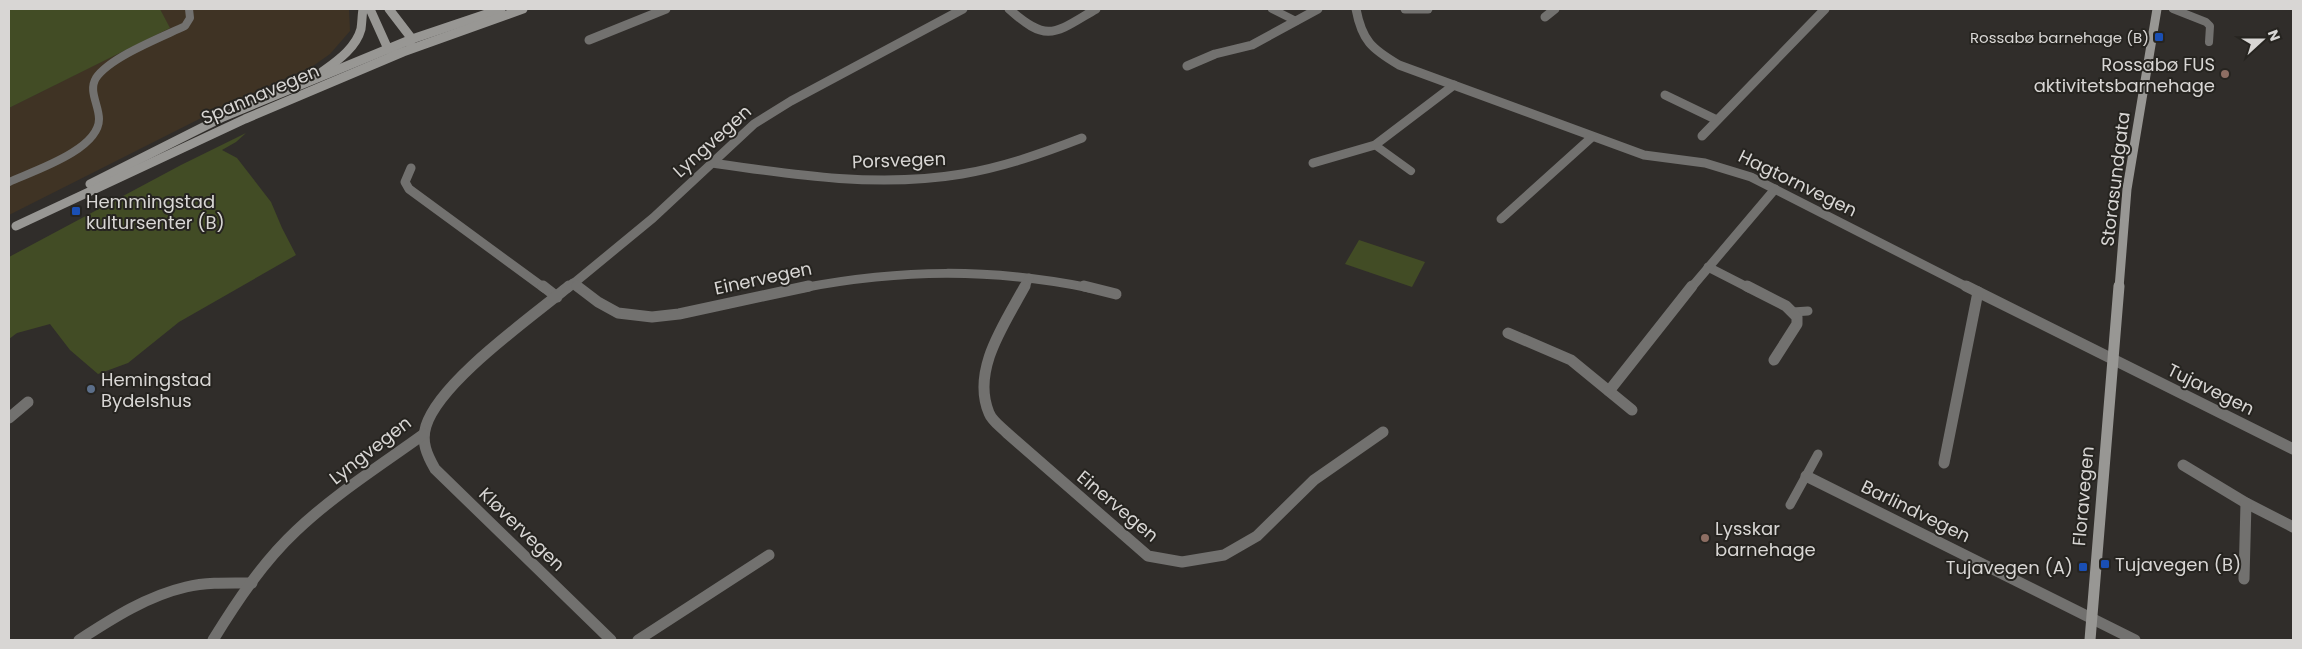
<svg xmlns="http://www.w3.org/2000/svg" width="2302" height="649" font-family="Poppins,sans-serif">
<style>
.commercial{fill:#3f3324}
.green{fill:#424c25}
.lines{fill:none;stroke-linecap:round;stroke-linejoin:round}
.lane-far1{stroke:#72716f;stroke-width:8}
.lane{stroke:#72716f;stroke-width:9}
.street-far1{stroke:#72716f;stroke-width:9}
.street{stroke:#72716f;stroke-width:11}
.secondary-far1{stroke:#989794;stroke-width:9}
.secondary{stroke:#989794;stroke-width:11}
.transit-dot{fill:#1a4fb4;stroke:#262420;stroke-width:2}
.education-dot{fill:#8d6e63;stroke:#262420;stroke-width:2}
.service-dot{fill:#5c6f8a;stroke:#262420;stroke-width:2}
.labels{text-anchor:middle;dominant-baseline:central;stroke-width:4;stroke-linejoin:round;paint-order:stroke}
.far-poi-label{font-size:15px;fill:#d8d6d4;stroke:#262420;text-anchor:end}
.poi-label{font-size:18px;fill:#d8d6d4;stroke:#262420;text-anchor:start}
.street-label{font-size:18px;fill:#d8d6d4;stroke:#262420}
</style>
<rect width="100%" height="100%" fill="#302d2a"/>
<polygon class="commercial" points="160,9 349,9 350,31 330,54 313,66 233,102 9,215 9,108 169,28"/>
<g class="green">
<polygon points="9,9 160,9 170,28 9,108"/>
<polygon points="246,133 236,142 222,150 237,158 271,202 282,228 296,255 179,322 128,363 98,374 70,350 50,324 17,333 9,339 9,257 181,165"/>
<polygon points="1359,240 1425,262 1412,287 1345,264"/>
</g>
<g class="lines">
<g class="lane-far1">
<polyline points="1272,9 1296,21"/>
<polyline points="2173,9 2206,22 2210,26 2209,42"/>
<polyline points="1375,145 1411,171"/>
<path d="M9,182C33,171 99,150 99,119C99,105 88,91 96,78C110,57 162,37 185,26L190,18L189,9"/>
</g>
<g class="lane">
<polyline points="1793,312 1808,311"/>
<polyline points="1790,505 1818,454"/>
</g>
<g class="street-far1">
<path d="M1009,9C1048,44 1055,33 1096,9"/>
<path d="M1356,9C1362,41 1372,49 1399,65L1644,155L1705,163L1751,177L1969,288"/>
<polyline points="1405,9 1428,9"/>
<polyline points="1545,17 1555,9"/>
<polyline points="589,40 666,9"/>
<polyline points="1187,66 1215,54 1252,45 1318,9"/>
<polyline points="1665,95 1717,120"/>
<polyline points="1702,136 1825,9"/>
<path d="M712,163C794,175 879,188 962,174C1004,167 1043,153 1082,138"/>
<polyline points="1313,163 1375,145 1454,85"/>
<polyline points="411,168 405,182 409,189 544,288"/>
<polyline points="1501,219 1592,137"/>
<polyline points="1708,267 1749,288"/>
<polyline points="573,283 579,288"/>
<polyline points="568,288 653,218 754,124 791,101 963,9"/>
<path d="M802,288C901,269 991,268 1090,288"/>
<polyline points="1024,288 1029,278"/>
<polyline points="1691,288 1775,189"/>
</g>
<g class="street">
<polyline points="543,286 557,297"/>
<path d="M569,286C532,317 440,381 426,426C421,442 427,455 435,469L611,640"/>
<polyline points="577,286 598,302 618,313 652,317 679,314 809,286"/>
<path d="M1025,286C1005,323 971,370 989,413C992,421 1001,427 1007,433L1148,556L1182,562L1224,555L1257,536L1314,480L1383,432"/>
<polyline points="1084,286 1116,294"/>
<polyline points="1747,286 1786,306 1797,317 1797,324 1774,360"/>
<polyline points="1966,286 2293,449"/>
<polyline points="1508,333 1571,360 1632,410"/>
<polyline points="1609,391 1692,286"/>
<polyline points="9,418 28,402"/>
<polyline points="1944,463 1978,292"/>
<polyline points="2183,465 2246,503 2293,527"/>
<polyline points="1806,476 2135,640"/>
<polyline points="2244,579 2246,503"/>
<path d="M79,640C113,618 147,596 186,587C208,582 230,583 252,583"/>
<path d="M213,640C237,601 263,562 296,531C335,494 381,465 424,434"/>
<polyline points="638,640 769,555"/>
</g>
<g class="secondary-far1">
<polyline points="370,9 388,49 393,50"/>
<polyline points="389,9 412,39 410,43"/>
<path d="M322,72C337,61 356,48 361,29C362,22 362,15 363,9"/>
<polyline points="90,184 223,117 412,39 501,9"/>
<polyline points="16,226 245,119 403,52 523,9"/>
<polyline points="2119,288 2127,189 2157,9"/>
</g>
<polyline class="secondary" points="2090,640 2119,286"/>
</g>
<g class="transit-dot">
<rect x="2154" y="32" width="10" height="10" rx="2.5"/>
<rect x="71" y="206" width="10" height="10" rx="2.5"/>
<rect x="2100" y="559" width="10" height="10" rx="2.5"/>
<rect x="2078" y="562" width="10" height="10" rx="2.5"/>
</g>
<g class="education-dot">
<circle cx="2225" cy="74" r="5"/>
<circle cx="1705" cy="538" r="5"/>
</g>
<circle class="service-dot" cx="91" cy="389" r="5"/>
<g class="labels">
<g class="far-poi-label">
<text x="2149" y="37">Rossabø barnehage (B)</text>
</g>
<g class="poi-label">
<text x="2215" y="64" text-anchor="end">Rossabø FUS<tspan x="2215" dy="21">aktivitetsbarnehage</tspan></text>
<text x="86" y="201">Hemmingstad<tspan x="86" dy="21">kultursenter (B)</tspan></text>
<text x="101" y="379">Hemingstad<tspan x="101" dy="21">Bydelshus</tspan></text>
<text x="1715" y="528">Lysskar<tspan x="1715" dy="21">barnehage</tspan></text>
<text x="2115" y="564">Tujavegen (B)</text>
<text x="2073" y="567" text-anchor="end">Tujavegen (A)</text>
</g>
<g class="street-label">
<text transform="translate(260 94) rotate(-23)">Spannavegen</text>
<text transform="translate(712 141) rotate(-42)">Lyngvegen</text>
<text transform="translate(899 160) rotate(-2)">Porsvegen</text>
<text transform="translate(2115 179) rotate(-83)">Storasundgata</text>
<text transform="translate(1798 183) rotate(26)">Hagtornvegen</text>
<text transform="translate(763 278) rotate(-12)">Einervegen</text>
<text transform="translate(2211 389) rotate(26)">Tujavegen</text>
<text transform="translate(370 450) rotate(-38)">Lyngvegen</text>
<text transform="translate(2083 496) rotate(-85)">Floravegen</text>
<text transform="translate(1118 506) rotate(40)">Einervegen</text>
<text transform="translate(1916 511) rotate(26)">Barlindvegen</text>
<text transform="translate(522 529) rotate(44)">Kløvervegen</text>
</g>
</g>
<rect width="2302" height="649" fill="none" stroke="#d8d6d4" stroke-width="20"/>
<g transform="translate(2262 40) rotate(69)" stroke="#262420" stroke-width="4" paint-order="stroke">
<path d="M0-4L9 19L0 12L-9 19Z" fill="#d8d6d4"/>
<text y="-8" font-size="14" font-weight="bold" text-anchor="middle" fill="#d8d6d4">N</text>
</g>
</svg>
